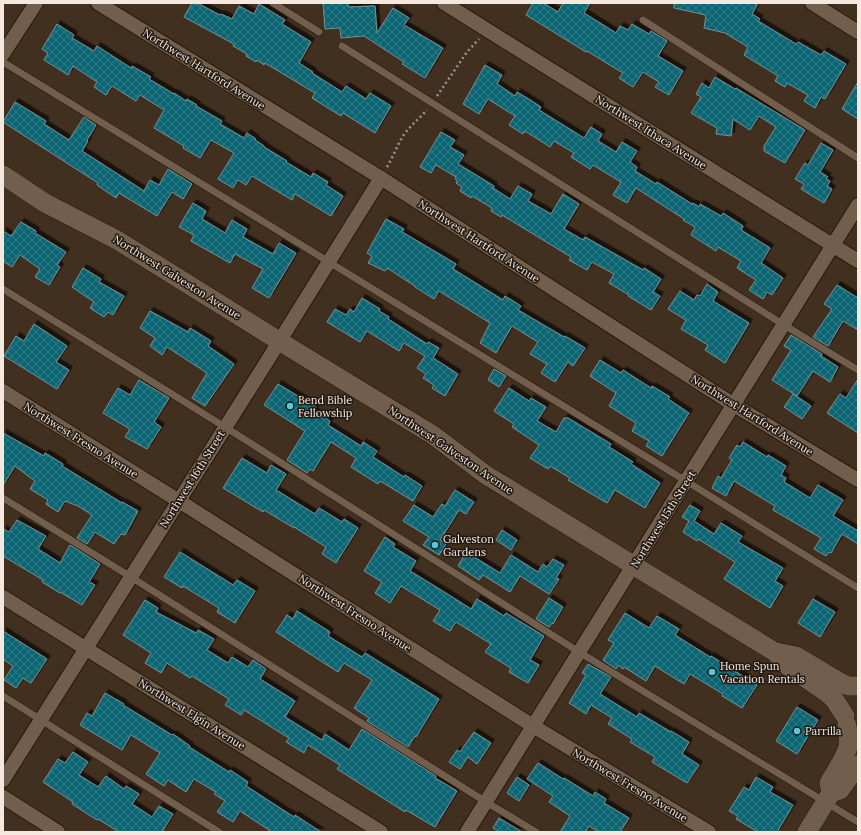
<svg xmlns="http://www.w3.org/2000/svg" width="861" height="835" font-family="Lora,serif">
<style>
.building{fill:url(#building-cross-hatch);stroke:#74939a;filter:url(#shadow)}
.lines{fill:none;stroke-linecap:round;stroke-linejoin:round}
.lane-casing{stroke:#271707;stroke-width:8}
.street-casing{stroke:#271707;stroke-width:16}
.secondary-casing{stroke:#271707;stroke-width:20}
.path{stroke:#a19386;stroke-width:2.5;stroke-dasharray:2 3;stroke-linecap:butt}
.lane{stroke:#715e4c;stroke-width:7}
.street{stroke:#715e4c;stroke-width:14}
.secondary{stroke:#715e4c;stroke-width:19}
.poi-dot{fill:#55cadf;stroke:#211912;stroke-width:1.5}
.labels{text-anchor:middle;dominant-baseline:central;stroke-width:3;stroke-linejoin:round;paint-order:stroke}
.street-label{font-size:11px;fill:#f5e9df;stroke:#211912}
.poi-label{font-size:11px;fill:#f5e9df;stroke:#211912;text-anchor:start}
</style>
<defs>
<pattern id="building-cross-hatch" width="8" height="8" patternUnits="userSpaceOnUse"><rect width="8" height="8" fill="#096573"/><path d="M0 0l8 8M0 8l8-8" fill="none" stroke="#2d7b86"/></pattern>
<filter id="shadow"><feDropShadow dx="3.5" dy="-3.5" stdDeviation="0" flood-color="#0009"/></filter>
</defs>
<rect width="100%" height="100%" fill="#41301f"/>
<g class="building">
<polygon points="192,3 197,3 220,15 221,14 232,19 239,6 254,14 259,4 285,20 282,24 311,42 299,63 313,72 312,73 342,92 346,86 366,99 370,93 391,106 375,133 343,113 341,116 312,98 315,93 265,63 264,65 257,60 256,62 246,56 247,54 233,46 234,44 184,17"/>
<polygon points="323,3 348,3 348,7 375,6 377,33 393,8 409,18 404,25 443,48 425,78 402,64 404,62 364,36 341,38 340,28 325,29"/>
<polygon points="533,3 543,3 558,12 563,3 590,3 584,13 616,33 620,26 628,30 632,24 649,34 651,31 667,41 658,56 683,71 669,95 655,87 659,82 643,72 633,87 619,78 623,73 587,51 586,52 526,15"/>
<polygon points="674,3 758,3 752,14 760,19 758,21 796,44 798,42 821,55 824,51 846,64 825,99 821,97 815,108 804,101 808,95 787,83 785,87 775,81 778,76 744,55 748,47 725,33 704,28 706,15 674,8"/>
<polygon points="57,24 74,35 72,38 94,51 97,46 131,68 132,66 151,77 149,79 174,94 174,93 186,101 187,99 197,105 196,106 222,121 220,124 244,138 247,133 256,139 255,140 264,146 264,147 287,161 286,162 311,177 313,173 328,182 326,185 343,196 331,216 295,194 292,200 252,176 246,185 238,180 233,188 218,179 234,153 211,140 200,158 183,148 184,146 154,128 164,110 140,95 136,101 112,86 106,95 94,87 97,82 73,66 68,75 44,60 48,53 42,49"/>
<polygon points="485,65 502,75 497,84 515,96 517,92 527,98 541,107 539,110 584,138 591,127 602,134 598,141 616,152 622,142 637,151 630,162 637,167 635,171 656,184 657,182 692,204 693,203 699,207 700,204 721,216 723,213 743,226 741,230 770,248 761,263 783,278 772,295 767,292 763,299 749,290 756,280 737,268 741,261 718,247 716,251 691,235 695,227 683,220 684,219 636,188 627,203 613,195 621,182 593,165 590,169 571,157 574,153 554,141 550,147 525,131 523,134 509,125 515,116 488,99 479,114 463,104"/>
<polygon points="715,77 735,89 736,88 757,101 805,130 785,163 764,151 764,146 776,127 759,116 750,130 733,119 731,136 716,134 717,128 691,113 701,97 696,94 702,83 709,88"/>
<polygon points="858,82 858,119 842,109"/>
<polygon points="15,102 46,121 44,124 69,140 84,117 96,125 87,140 88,141 82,151 144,191 150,180 159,185 168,169 192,184 183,199 172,192 157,216 119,193 116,198 97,185 98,183 3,122"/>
<polygon points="441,132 455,140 450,147 464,155 458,164 494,186 493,188 510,199 518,186 532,194 528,201 551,214 563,194 579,204 564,229 583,240 585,237 643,270 644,268 661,279 653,292 660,296 651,310 628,296 629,295 609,283 614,274 592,262 587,270 569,260 571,257 502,215 501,217 491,211 492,208 472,196 471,198 460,191 462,187 456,183 457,180 455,179 456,177 436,165 431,173 420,167"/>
<polygon points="821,143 833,150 820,172 828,177 826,179 830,181 827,186 832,189 824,203 801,189 804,184 795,179 805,163 808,165"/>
<polygon points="193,203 206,211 202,219 225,233 232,220 247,229 243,237 273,254 279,243 296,253 269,298 252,288 263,269 235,254 230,263 191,241 194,235 179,227"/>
<polygon points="386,219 404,229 402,232 456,264 453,269 503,300 505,296 521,306 518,310 564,337 565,336 585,348 573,366 568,362 555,382 541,373 547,364 530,354 538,342 512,326 496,353 480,343 490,323 439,291 434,299 415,287 415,286 387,268 385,271 368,263 372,256 367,253"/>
<polygon points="21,222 36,231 35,233 66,252 57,265 60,267 49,285 35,277 40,269 20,255 12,267 3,261 3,231 11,236"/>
<polygon points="83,268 101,279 99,282 124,296 113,315 108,312 104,317 90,308 94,302 72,287"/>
<polygon points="707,284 718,292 713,301 749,323 725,363 705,350 708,345 681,329 686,320 668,309 680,291 694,300 697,295 700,296"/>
<polygon points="837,285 858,298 858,330 843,321 828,346 813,337 832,309 824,304"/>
<polygon points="362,298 380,309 379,311 389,317 388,319 427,344 428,342 439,348 433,358 458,374 445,396 432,388 434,385 423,378 426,374 417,368 425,356 404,343 399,351 367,331 360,342 327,322 335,309 346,315 350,309 354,312"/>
<polygon points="150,311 188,332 190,328 211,341 208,346 234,364 205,406 192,398 207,373 167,347 162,355 150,346 155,338 140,328"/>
<polygon points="34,324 67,346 56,362 69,370 57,389 4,356 16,336 24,341"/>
<polygon points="791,335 822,354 821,356 838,367 830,382 813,371 797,396 772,380 791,350 784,346"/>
<polygon points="600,360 621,373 623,370 651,388 652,386 670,397 668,399 689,413 662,456 646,446 649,441 632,431 636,423 609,406 616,393 590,376"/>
<polygon points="494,369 506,376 499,387 488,380"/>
<polygon points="858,379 858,433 827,413 840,394 846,398"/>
<polygon points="139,380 169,398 154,422 161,427 147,449 125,437 130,429 103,413 118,388 130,395"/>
<polygon points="278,384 316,407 314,411 330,421 328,425 361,446 363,442 377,451 373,457 404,477 405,475 422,486 413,501 380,481 378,484 351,467 356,458 331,442 313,471 310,469 307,473 287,460 305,431 264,405"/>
<polygon points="509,388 529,401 531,398 546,407 537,421 556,432 564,418 568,418 611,444 609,447 633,462 631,464 660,483 645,508 615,490 607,503 568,480 570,478 550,466 548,469 530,458 539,445 512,427 514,424 494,411"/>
<polygon points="793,394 811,406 802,419 784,407"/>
<polygon points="3,433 44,456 45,453 63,464 62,466 122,503 122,502 138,511 125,535 121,534 114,544 95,532 87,544 77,538 92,515 78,506 65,501 58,512 46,504 48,500 30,489 35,481 15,466 3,485"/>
<polygon points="743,442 767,457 768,455 786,466 781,475 786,478 784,482 810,498 818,485 843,500 833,516 858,531 858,544 842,534 831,553 829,552 826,556 814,549 821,538 773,510 775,506 734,481 726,496 712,488 718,476 721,478 732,460 729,458 737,445 740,447"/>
<polygon points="242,458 267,473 271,465 286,474 276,490 315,514 319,508 342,522 344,519 358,528 336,563 322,554 326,547 294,527 294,528 264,510 263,512 223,488"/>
<polygon points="455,490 474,502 466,514 459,510 440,540 446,544 439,555 423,545 429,537 403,521 414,505 433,517 442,504 445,506"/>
<polygon points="690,505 700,511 694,521 714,534 721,523 742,536 738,542 783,568 775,581 783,586 770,608 724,579 735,562 698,539 697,541 683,532 689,521 682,517"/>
<polygon points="17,520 46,536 38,549 60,563 70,545 100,564 89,582 95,585 82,605 60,592 60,593 42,582 43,580 3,556 3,529 9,532"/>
<polygon points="502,530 517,540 511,550 496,540"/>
<polygon points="385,537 395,544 393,547 416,561 410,571 449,595 471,609 477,599 504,616 506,613 544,636 530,660 539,665 528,683 509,672 511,668 485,652 491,644 456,622 450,631 433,621 440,610 401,586 390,603 375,593 382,582 364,571"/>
<polygon points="180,552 233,585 237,580 255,591 235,623 217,612 219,608 183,586 182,588 164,577"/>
<polygon points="466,552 500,573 511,555 538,572 543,564 547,567 553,559 564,565 556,578 559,579 549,594 520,576 510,592 483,575 479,580 458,566"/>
<polygon points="549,598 563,607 553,624 552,623 549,627 536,619"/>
<polygon points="813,599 835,612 820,637 798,623"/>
<polygon points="145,600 158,608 156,612 196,633 198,630 214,639 207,650 228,663 232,657 248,667 253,660 266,669 260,679 295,701 285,717 322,740 325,734 349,750 362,729 436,776 435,778 457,791 435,827 406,810 405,812 337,769 340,765 308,745 304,753 286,742 289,738 244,710 241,715 225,705 229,699 192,676 190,678 167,663 161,673 145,663 151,653 123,635"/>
<polygon points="297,611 330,632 328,636 362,657 365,653 439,699 416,737 415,736 408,747 367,721 369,718 354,708 372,680 344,663 338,672 276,632 287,615 293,619"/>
<polygon points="625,613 649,628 657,616 679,629 675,635 710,657 711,656 757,685 742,708 722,696 723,694 690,674 684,684 655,666 646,681 624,667 623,669 618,665 616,669 603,660 614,643 608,640"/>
<polygon points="3,631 47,659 31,683 23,678 16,688 4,680 13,666 3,659"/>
<polygon points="588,664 611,677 600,694 637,717 639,713 671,732 671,731 689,742 682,754 699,765 687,783 652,762 655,757 630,742 632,739 608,724 612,718 591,705 586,714 569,703 586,675 582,673"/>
<polygon points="105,693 124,704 123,705 172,735 173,734 190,746 189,747 229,772 230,770 248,782 246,786 294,817 295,815 321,832 272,832 240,811 233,822 217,812 225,801 214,794 216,792 194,779 186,792 168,780 164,786 146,774 160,753 131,735 122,750 80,725 87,713 92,716"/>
<polygon points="797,707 818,720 797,754 776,741"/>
<polygon points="474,732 491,743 477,764 468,757 460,769 449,762 457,750 460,752"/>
<polygon points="73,752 88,762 79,775 98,787 106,776 124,789 126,786 139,794 132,804 152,817 159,806 173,814 162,832 119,832 98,819 97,820 72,804 73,802 43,782 58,759 65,763"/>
<polygon points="538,763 563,779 564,778 593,796 595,792 606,799 604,803 629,818 620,832 599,832 589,826 585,832 560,832 570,816 549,802 553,796 527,779"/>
<polygon points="517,777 529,785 519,801 507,793"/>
<polygon points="756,777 773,787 770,792 793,805 777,832 758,832 736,819 738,816 729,811 744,787 749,790"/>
<polygon points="499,818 522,832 500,832 493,828"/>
</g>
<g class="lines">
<defs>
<g id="lane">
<polyline points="273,3 319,32"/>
<polyline points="643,20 858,158"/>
<polyline points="342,46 784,325 858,370"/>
<polyline points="3,62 686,481 858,588"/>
<polyline points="3,289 225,427 579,652 858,822"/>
<polyline points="3,498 131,577 486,802 536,832"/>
<polyline points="3,696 219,832"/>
</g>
<g id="street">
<polyline points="98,3 381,178 734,405 858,480"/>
<polyline points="444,3 858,261"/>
<polyline points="812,3 858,32"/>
<polyline points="3,54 36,3"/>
<polyline points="3,391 179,501 533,726 709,832"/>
<polyline points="3,597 381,832"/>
<polyline points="3,780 269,358 381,178"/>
<polyline points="3,797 58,832"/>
<polyline points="467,832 858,205"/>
</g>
<g id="secondary">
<polyline points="3,175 45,203 117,240 279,341 433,435 486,475 775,652 789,667 827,693 834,699 845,716"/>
<polyline points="776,652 796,656 836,680 848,686 858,686"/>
<path d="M831,793L829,783C835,772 844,760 848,747C849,739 848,732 847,725"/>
<polyline points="807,832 831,793 840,790 858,765"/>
</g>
</defs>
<use href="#lane" class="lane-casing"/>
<use href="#street" class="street-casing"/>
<use href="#secondary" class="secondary-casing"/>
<g class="path">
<polyline points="437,96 467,52 479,39"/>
<path d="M387,167C393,157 397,146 403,136C410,126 419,119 427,110"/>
</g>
<use href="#lane" class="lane"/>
<use href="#street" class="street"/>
<use href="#secondary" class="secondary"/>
</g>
<g class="poi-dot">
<circle cx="290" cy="406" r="4"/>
<circle cx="435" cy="545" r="4"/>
<circle cx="712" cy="672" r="4"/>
<circle cx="797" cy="731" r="4"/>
</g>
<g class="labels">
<g class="street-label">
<text transform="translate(204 69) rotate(32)">Northwest Hartford Avenue</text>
<text transform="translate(651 132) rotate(32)">Northwest Ithaca Avenue</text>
<text transform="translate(479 241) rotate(33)">Northwest Hartford Avenue</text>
<text transform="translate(177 277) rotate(32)">Northwest Galveston Avenue</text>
<text transform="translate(752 415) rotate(32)">Northwest Hartford Avenue</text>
<text transform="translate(81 440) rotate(32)">Northwest Fresno Avenue</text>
<text transform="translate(451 450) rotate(34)">Northwest Galveston Avenue</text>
<text transform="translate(192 479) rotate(-58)">Northwest 16th Street</text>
<text transform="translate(663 519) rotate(-58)">Northwest 15th Street</text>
<text transform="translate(355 613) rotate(33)">Northwest Fresno Avenue</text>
<text transform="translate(192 714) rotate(32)">Northwest Elgin Avenue</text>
<text transform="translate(630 785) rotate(31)">Northwest Fresno Avenue</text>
</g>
<g class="poi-label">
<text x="298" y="400">Bend Bible<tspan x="298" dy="13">Fellowship</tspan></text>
<text x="443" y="539">Galveston<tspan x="443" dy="13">Gardens</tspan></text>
<text x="720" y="666">Home Spun<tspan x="720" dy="13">Vacation Rentals</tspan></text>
<text x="805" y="731">Parrilla</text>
</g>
</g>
<rect width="861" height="835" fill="none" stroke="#f5e9df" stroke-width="8"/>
</svg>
